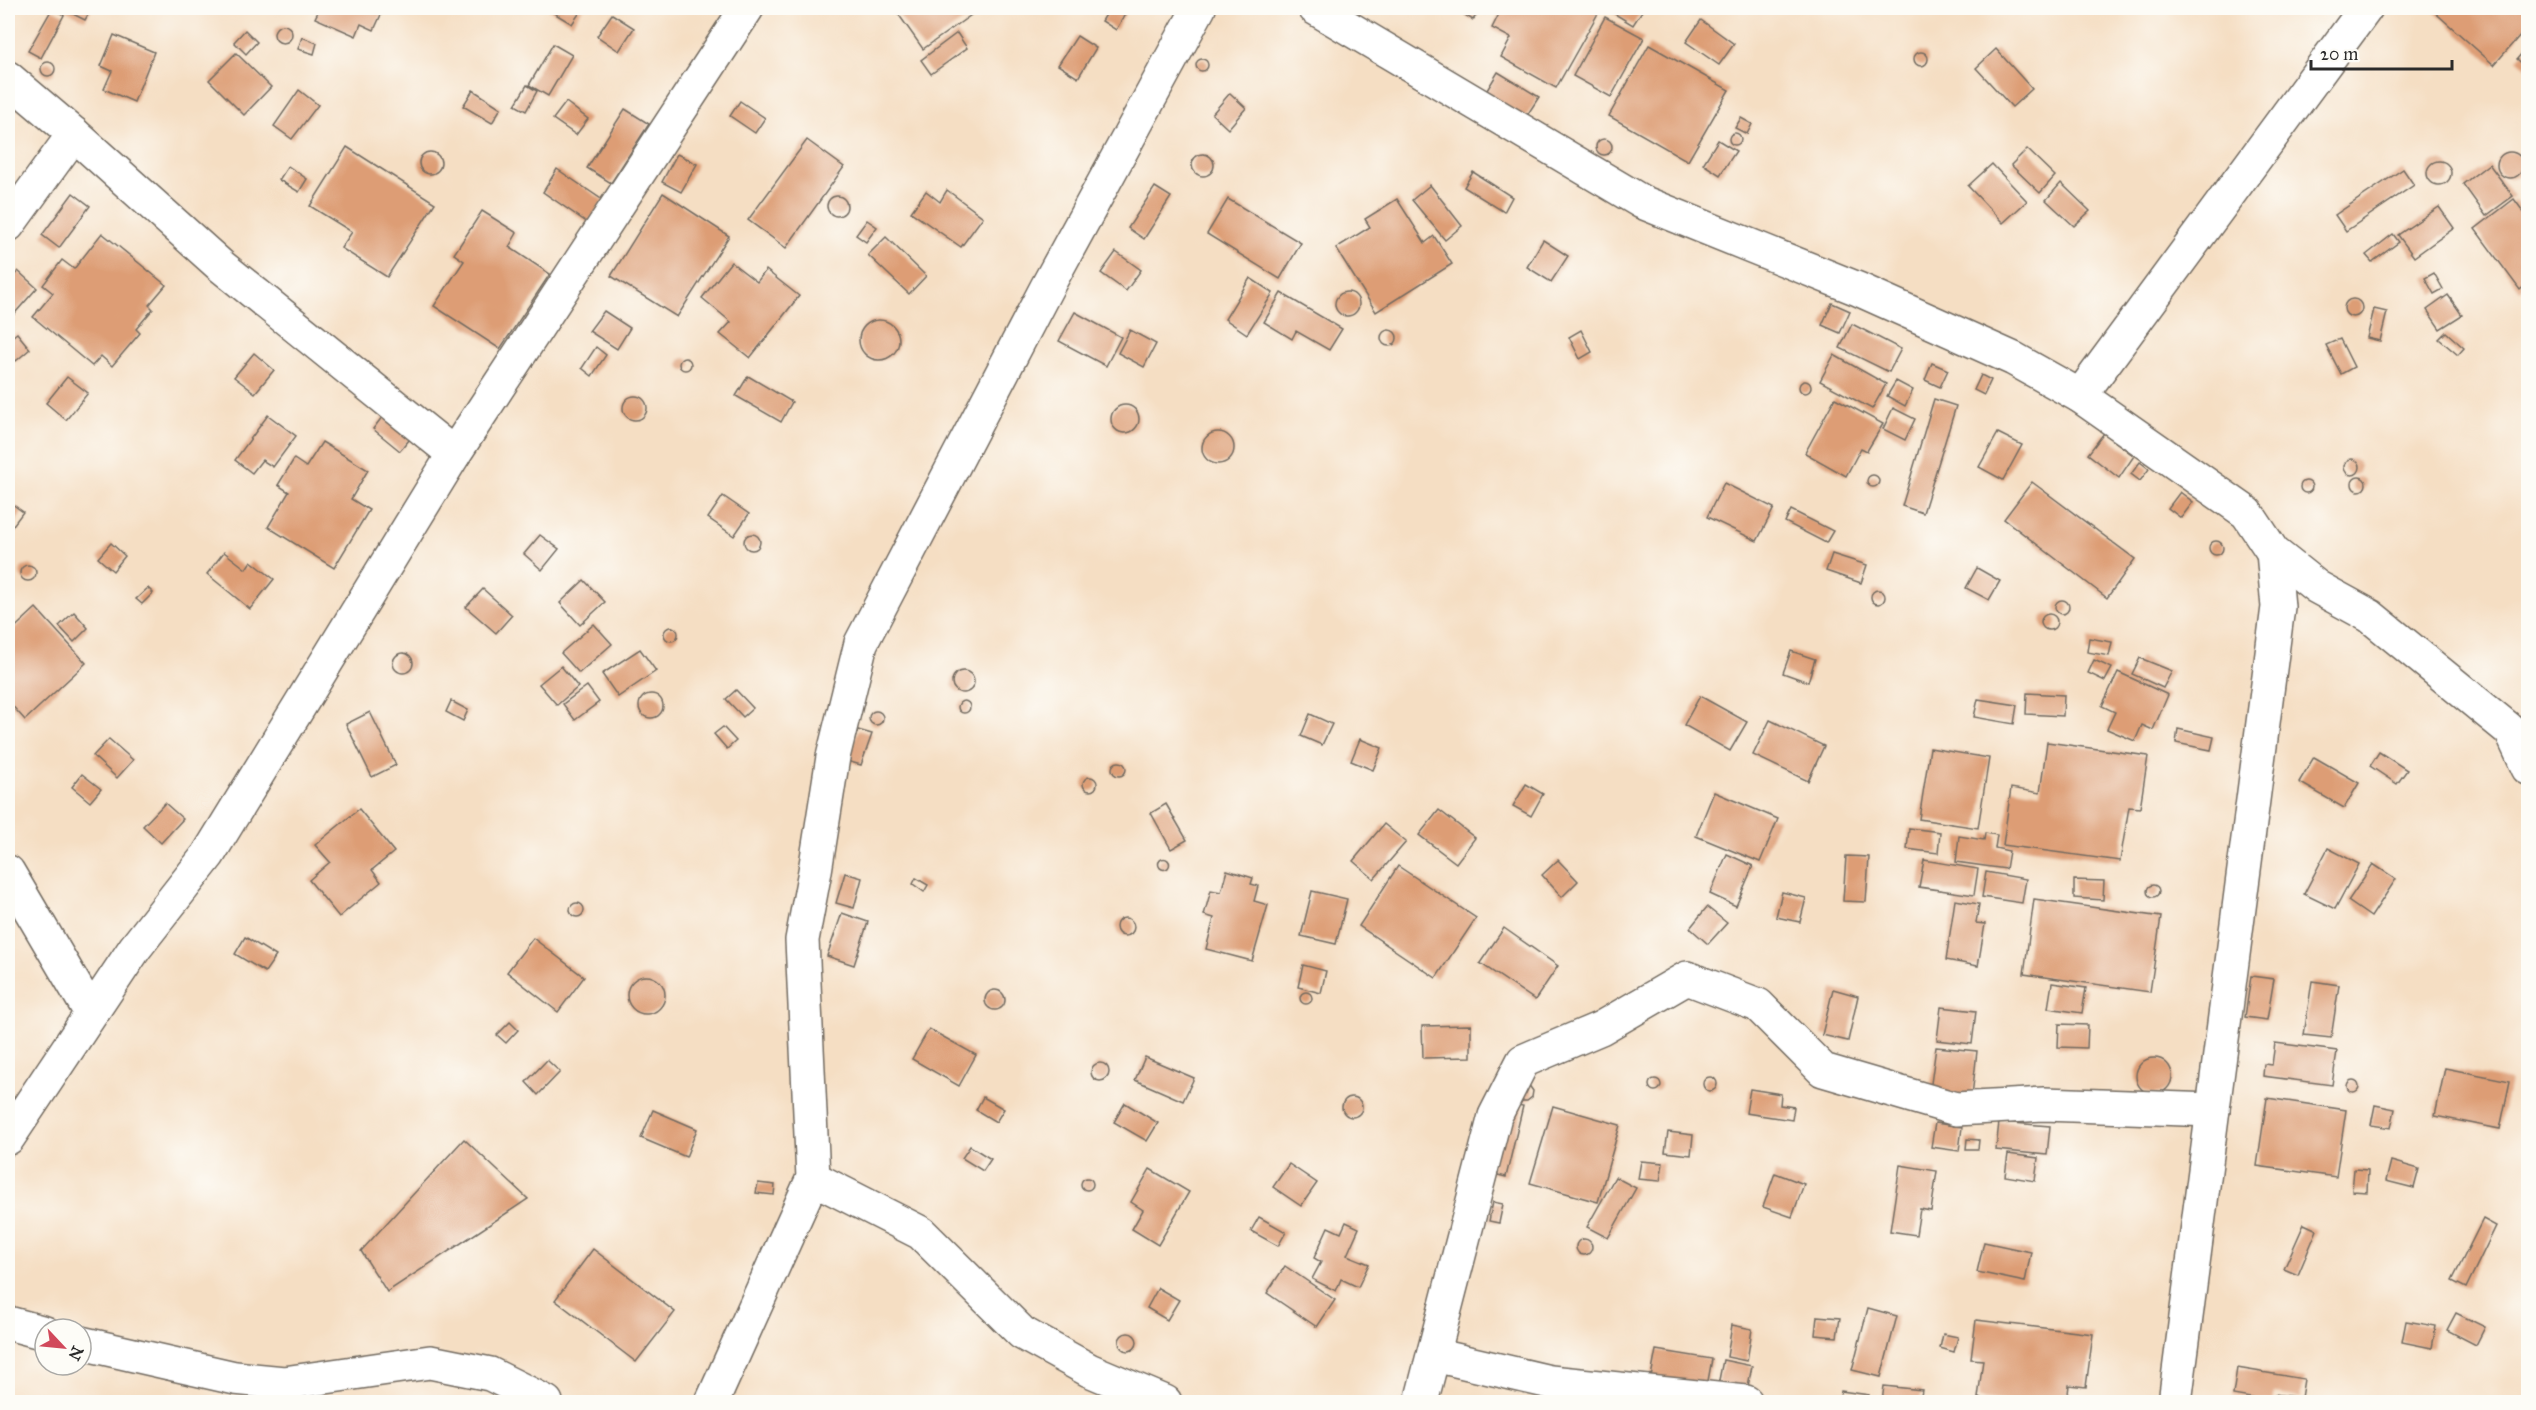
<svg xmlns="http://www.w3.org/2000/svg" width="2536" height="1410" font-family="'IM FELL Great Primer',serif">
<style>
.building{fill:#dd9d75}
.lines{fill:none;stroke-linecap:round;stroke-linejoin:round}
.minor-casing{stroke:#726a60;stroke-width:36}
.minor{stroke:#fff;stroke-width:33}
</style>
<rect width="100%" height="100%" fill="#fdfcf7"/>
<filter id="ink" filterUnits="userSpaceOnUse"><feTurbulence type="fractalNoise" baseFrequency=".0167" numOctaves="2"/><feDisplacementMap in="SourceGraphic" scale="12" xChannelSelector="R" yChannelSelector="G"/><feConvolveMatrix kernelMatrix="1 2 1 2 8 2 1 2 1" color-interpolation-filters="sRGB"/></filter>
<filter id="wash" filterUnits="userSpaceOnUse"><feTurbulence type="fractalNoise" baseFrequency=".008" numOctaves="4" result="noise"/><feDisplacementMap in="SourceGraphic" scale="24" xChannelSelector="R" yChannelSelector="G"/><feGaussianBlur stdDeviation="1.35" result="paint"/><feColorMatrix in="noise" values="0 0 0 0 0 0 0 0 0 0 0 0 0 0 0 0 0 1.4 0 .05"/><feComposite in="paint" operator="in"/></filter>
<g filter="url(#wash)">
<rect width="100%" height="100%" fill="#f5dec3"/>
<g id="blocks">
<g class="building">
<polygon points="61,8 92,8 85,20"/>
<polygon points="320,8 384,8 374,30 361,24 356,36 315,18"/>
<polygon points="551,8 583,8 572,24 549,10"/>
<polygon points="894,8 981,8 923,49"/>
<polygon points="1110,8 1128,9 1116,30 1102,21"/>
<polygon points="1453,8 1481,8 1473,20"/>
<polygon points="1493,8 1601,8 1556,88 1501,57 1511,38 1492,28 1500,12"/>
<polygon points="1605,8 1644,8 1633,25"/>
<polygon points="2430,8 2528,8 2528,26 2494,65"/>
<polygon points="52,9 64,15 41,58 28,51"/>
<polygon points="612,14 634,28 619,51 597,36"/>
<polygon points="1605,17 1644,38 1611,97 1573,76"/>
<polygon points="1701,20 1734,44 1719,65 1686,42"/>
<circle cx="283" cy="34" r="9"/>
<polygon points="245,30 257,42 246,54 234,42"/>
<polygon points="957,33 967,48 931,74 921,60"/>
<polygon points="114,35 154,52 134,102 104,89 112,71 101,66"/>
<polygon points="1077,36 1096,48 1078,78 1058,65"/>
<polygon points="302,37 317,43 314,54 298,49"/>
<polygon points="553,44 572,55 548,96 529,85"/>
<polygon points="1649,45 1729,90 1688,161 1609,116"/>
<polygon points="2528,46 2528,66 2527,68 2517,59"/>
<polygon points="1996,49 2032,89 2012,107 1976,68"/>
<circle cx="1921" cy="59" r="7"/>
<polygon points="236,53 271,87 244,115 209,80"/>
<circle cx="1202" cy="65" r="6"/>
<circle cx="48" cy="69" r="7"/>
<polygon points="1498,72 1539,97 1524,120 1484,95"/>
<polygon points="527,85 537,91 526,111 515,105"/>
<polygon points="299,90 318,105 292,139 274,126"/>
<polygon points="473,90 501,108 492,123 463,106"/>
<polygon points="1230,93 1246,108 1228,129 1212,114"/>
<polygon points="740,101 765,118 755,133 730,116"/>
<polygon points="566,102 588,119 576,135 553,119"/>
<polygon points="625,109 649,124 611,183 587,168"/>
<polygon points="1741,118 1752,124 1747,134 1735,128"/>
<circle cx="1735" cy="139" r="6"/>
<circle cx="1604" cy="147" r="8"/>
<polygon points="807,140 844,167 786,248 748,220"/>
<polygon points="1718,140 1736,151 1720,175 1703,164"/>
<polygon points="347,147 435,203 387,277 341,248 352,232 310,206"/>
<polygon points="2027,149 2055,176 2040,193 2011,165"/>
<circle cx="430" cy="163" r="11"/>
<circle cx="2510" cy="165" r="13"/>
<circle cx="1203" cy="165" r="11"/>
<polygon points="677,154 697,164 681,192 662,182"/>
<circle cx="2439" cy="173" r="12"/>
<polygon points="1992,164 2027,201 2003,223 1968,186"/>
<polygon points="2489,164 2513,196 2486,216 2463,184"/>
<polygon points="288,166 307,179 299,192 279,180"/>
<polygon points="557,169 604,201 588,223 543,192"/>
<polygon points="2403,169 2414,185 2346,231 2335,215"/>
<polygon points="1473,172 1512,197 1504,212 1464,187"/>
<polygon points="2061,183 2090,211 2074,226 2046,200"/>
<polygon points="1430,185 1462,226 1445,240 1412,200"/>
<polygon points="1155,187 1171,197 1144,239 1128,228"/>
<polygon points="947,190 983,217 961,247 911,212 926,191 940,202"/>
<polygon points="73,193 90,206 59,248 42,235"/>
<polygon points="663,193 729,236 677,317 611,276"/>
<circle cx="837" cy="206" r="10"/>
<polygon points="1228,199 1301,243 1280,279 1207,234"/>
<polygon points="1397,199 1425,243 1434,236 1452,264 1376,312 1336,248 1370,227 1365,219"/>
<polygon points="2514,199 2528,218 2528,283 2520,290 2475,229"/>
<polygon points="2439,207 2454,228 2414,257 2398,235"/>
<polygon points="482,211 517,233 509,247 550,274 500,349 434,306 464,261 454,254"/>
<polygon points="867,220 877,227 866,242 856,235"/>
<polygon points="102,233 166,285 149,305 153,309 136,329 140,333 112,366 101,356 92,366 33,317 53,293 43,285 62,260 74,269"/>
<polygon points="2393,234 2399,242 2372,262 2366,255"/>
<polygon points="886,237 926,276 909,294 868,255"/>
<polygon points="1543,240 1568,256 1551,282 1527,267"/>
<polygon points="1116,252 1141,270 1126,291 1101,273"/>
<polygon points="731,262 757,282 766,270 799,296 750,358 720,334 731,322 702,298"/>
<polygon points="18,271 37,288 8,321 8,283"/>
<polygon points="2434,273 2443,289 2434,294 2425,278"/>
<polygon points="1250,278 1273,293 1247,334 1225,319"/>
<circle cx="1347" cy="304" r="12"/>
<polygon points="1281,293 1342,329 1329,350 1296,331 1292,339 1264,322"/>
<polygon points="2448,295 2462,315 2440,329 2427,310"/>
<circle cx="2353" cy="308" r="9"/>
<polygon points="1832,303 1850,311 1840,333 1822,325"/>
<polygon points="2374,309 2387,312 2380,341 2367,338"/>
<polygon points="604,311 630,328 617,349 589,331"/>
<polygon points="1075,312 1121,337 1106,366 1059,341"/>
<circle cx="879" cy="340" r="20"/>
<polygon points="1852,324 1901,349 1889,372 1840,348"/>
<polygon points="1130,330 1156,344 1144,367 1118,353"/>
<polygon points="1581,330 1592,352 1580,359 1569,337"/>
<circle cx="1389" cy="338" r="8"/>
<polygon points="2446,332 2464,348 2458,355 2439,339"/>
<polygon points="17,333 30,349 16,361 8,351 8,340"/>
<polygon points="2340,339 2354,367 2341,374 2326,345"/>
<polygon points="596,347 606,355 592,376 582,368"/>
<polygon points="254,353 274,370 255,393 234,377"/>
<polygon points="1834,355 1886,384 1872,409 1820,381"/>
<circle cx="685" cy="364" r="6"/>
<polygon points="1932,363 1948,370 1940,387 1925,380"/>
<polygon points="1981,375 1991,380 1984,395 1974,390"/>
<polygon points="748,376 792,402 781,422 736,396"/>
<polygon points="67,377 88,393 66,420 46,403"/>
<circle cx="1805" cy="387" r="6"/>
<polygon points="1896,381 1913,390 1905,406 1887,396"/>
<circle cx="635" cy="408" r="12"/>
<polygon points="1835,398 1883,424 1867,451 1861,448 1846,476 1805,453"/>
<polygon points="1934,399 1956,406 1923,513 1902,506"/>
<circle cx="1125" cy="419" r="14"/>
<polygon points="1893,408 1915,419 1905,440 1883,429"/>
<polygon points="386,412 414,434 400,451 373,429"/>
<polygon points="268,415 296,436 273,467 262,460 252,473 235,460"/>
<circle cx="1218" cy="448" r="16"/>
<polygon points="1998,433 2022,445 2003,480 1979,467"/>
<polygon points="2104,433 2134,456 2119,478 2088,454"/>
<polygon points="322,442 368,470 351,499 369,510 334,568 268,527 289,492 278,485 294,459 306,467"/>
<circle cx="2352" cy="467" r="8"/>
<polygon points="2140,462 2149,469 2140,481 2131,474"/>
<circle cx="1873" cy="481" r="6"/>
<circle cx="2359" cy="484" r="7"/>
<circle cx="2306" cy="487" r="6"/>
<polygon points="2032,482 2135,559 2107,598 2004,519"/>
<polygon points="1724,483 1774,508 1757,541 1707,517"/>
<polygon points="2180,492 2193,502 2181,518 2168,508"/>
<polygon points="723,496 749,514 734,536 708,518"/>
<polygon points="8,501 23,512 8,532"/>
<polygon points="1791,510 1833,531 1826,543 1785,522"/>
<circle cx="752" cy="542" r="8"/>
<polygon points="540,535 559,549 542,570 524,554"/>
<circle cx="2216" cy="548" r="7"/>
<polygon points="111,543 125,556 113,571 98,558"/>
<polygon points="224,552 246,569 251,561 274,579 250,609 207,574"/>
<polygon points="1832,554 1867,565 1861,583 1826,571"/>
<circle cx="28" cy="573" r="8"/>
<polygon points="1977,568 2000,581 1989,600 1966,588"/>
<polygon points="584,580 605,602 580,625 560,603"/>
<polygon points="148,588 153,593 142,604 136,599"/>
<polygon points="483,589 512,615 496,633 466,607"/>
<circle cx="1878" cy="597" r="7"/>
<circle cx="2062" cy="607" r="7"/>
<polygon points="36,608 86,663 25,720 8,701 8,634"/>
<polygon points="74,612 88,628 74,642 59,626"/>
<circle cx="2049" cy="622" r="8"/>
<polygon points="594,624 612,644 579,673 561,653"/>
<circle cx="671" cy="634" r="7"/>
<polygon points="2089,638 2112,642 2109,656 2087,652"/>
<polygon points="640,649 656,671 618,697 602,674"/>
<polygon points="1791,651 1815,659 1808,682 1783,673"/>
<circle cx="403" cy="663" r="10"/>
<polygon points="2140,658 2172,671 2163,688 2132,674"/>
<polygon points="2094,660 2112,668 2105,681 2088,673"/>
<polygon points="561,666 578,687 557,705 539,684"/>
<circle cx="963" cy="682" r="11"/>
<polygon points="2118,672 2168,695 2153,730 2142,725 2135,741 2107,729 2115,712 2102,706"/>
<polygon points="587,686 599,702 575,720 563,704"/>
<polygon points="736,690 753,708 743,717 726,699"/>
<polygon points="2027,693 2064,695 2063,716 2026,714"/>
<circle cx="651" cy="706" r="12"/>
<polygon points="1700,696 1747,722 1730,751 1684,725"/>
<polygon points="1978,699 2017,705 2014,724 1974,717"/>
<polygon points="451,701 468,710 463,721 446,712"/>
<circle cx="964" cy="707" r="6"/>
<circle cx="876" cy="718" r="7"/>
<polygon points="370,712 396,765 372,777 346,724"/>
<polygon points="1310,714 1332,724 1322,745 1301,736"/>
<polygon points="1770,720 1824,746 1808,781 1753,755"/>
<polygon points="723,727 736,741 727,749 714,734"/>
<polygon points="2178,729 2214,737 2211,750 2176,743"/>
<polygon points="858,730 872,734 861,765 847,761"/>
<polygon points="109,739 133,760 117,778 93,756"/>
<polygon points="1360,739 1382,748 1373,770 1351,761"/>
<polygon points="2047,742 2148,756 2140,808 2129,807 2120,861 2003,845 2011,788 2040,793"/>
<polygon points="1930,748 1989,758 1978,828 1919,819"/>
<polygon points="2379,752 2407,770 2397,784 2370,766"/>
<polygon points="2314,757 2359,783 2344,808 2299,782"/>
<circle cx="1119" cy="769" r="7"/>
<polygon points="82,774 101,789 90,802 72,787"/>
<circle cx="1090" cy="784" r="7"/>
<polygon points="1526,784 1543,794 1531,816 1513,806"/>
<polygon points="1714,792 1778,819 1760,862 1696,836"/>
<polygon points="165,803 183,819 161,843 143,826"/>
<polygon points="1166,804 1187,840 1171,849 1151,813"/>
<polygon points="359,809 394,852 372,870 381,882 339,917 309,880 330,862 315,845"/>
<polygon points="1439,810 1475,838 1456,863 1419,835"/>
<polygon points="1384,824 1406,842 1374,879 1353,861"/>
<polygon points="1909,828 1940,832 1938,853 1907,849"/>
<polygon points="1985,833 1997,835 1995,848 2009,851 2006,869 1956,862 1959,836 1984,840"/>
<polygon points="2328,848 2359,864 2335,909 2304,894"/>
<polygon points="1727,854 1753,866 1736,906 1710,894"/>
<polygon points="1846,856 1869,857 1866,902 1843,901"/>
<circle cx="1164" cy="864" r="5.5"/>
<polygon points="1558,860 1578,881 1562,897 1542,875"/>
<polygon points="1924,860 1978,869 1974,895 1919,887"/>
<polygon points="2373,864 2396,879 2371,917 2348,901"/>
<polygon points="1398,866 1476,918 1436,978 1359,926"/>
<polygon points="1227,870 1253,878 1251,884 1258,886 1254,901 1268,905 1252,961 1206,949 1214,918 1204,915 1211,890 1221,892"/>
<polygon points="1986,872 2026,879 2022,903 1982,897"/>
<polygon points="845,873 862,878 854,908 836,903"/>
<polygon points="916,878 928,885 924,892 913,884"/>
<polygon points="2074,880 2104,881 2103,900 2074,898"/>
<circle cx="2153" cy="891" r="6"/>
<polygon points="1312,891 1347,899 1336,944 1301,936"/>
<polygon points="1782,892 1806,898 1800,922 1776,917"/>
<polygon points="2034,899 2161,917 2150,992 2024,974"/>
<polygon points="1955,900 1979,904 1976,923 1985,924 1978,966 1946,960"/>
<circle cx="577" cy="910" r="7"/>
<polygon points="1707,907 1727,923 1708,944 1690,928"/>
<polygon points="842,913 868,922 854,965 827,956"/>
<circle cx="1125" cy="927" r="9"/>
<polygon points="1504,928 1558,966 1535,1000 1480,963"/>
<polygon points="245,937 276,956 265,972 235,954"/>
<polygon points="533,938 584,977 558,1012 507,972"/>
<polygon points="1303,965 1326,971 1321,993 1298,987"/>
<circle cx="646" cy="995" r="19"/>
<polygon points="2251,976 2274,979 2267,1020 2245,1017"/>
<polygon points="2312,981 2339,985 2331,1038 2304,1035"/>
<polygon points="2052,983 2086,988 2082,1013 2048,1008"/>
<polygon points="1833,989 1858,996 1848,1041 1822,1035"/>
<circle cx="995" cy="1000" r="10"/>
<circle cx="1306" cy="998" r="6"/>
<polygon points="1941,1007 1976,1011 1972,1044 1937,1040"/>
<polygon points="510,1022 518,1030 506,1043 497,1035"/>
<polygon points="2059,1024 2088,1025 2087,1048 2058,1047"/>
<polygon points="1471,1025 1471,1057 1423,1058 1422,1026"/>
<polygon points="929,1029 976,1055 959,1086 912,1059"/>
<polygon points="2275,1043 2337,1051 2332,1085 2263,1076 2264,1064 2272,1065"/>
<polygon points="1936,1047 1977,1051 1972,1096 1930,1091"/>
<polygon points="1145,1057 1194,1078 1183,1101 1135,1080"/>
<circle cx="2154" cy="1076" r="18"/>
<polygon points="547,1060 560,1072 538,1095 526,1082"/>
<circle cx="1100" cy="1072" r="9"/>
<polygon points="2445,1068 2510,1081 2500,1129 2435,1116"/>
<circle cx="1710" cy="1084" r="7"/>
<circle cx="1655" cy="1085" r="6"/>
<circle cx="2353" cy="1086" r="6"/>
<polygon points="1528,1084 1533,1091 1532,1097 1527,1101 1521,1101"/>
<polygon points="1750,1089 1781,1094 1780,1105 1794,1107 1792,1120 1746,1113"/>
<polygon points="983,1097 1004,1109 996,1122 976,1110"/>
<circle cx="1352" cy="1107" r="10"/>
<polygon points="2267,1098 2346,1110 2336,1177 2257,1166"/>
<polygon points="1125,1103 1158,1123 1147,1141 1114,1122"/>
<polygon points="1506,1103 1523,1106 1506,1177 1490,1173"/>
<polygon points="2375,1105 2395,1109 2391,1128 2371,1125"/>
<polygon points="1553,1106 1620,1125 1598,1202 1530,1183"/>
<polygon points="653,1110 697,1129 686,1157 641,1138"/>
<polygon points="1999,1122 2050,1126 2047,1155 1996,1150"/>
<polygon points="1935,1123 1962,1127 1959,1151 1931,1147"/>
<polygon points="1668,1132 1693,1135 1691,1155 1665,1152"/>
<polygon points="464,1139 528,1199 387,1292 361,1251"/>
<polygon points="1967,1139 1979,1140 1978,1149 1966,1149"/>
<polygon points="970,1146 991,1159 983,1171 962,1158"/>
<polygon points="2008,1154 2038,1158 2035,1181 2005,1176"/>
<polygon points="1641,1161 1663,1163 1660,1181 1638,1179"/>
<polygon points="2391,1161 2419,1169 2414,1188 2386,1181"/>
<polygon points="1289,1164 1317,1183 1301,1206 1273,1187"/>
<polygon points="1900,1165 1937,1171 1931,1211 1920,1209 1916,1235 1890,1231"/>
<polygon points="1150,1169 1189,1192 1158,1245 1132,1229 1143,1210 1131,1202"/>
<polygon points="2354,1169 2368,1170 2367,1192 2352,1191"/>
<polygon points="1775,1173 1804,1184 1792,1217 1763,1207"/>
<polygon points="1615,1177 1636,1188 1608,1238 1587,1227"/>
<circle cx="1087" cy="1184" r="6"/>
<polygon points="758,1183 775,1185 774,1195 756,1193"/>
<polygon points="1493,1202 1503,1204 1499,1223 1489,1221"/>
<polygon points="1259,1217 1286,1232 1278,1246 1251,1231"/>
<polygon points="2483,1219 2496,1226 2466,1288 2452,1281"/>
<polygon points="1346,1222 1359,1228 1347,1255 1369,1264 1358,1287 1341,1279 1336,1291 1312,1279 1321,1262 1314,1258 1328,1227 1341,1233"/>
<polygon points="2304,1224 2317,1230 2298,1275 2284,1269"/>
<circle cx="1584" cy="1247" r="8"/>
<polygon points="1984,1242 2031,1252 2025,1282 1977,1272"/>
<polygon points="593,1249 675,1312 636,1362 555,1300"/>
<polygon points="1285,1266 1335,1300 1317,1327 1267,1293"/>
<polygon points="1158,1288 1179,1300 1167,1320 1147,1308"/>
<polygon points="1868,1308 1897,1316 1881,1377 1852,1370"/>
<polygon points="2456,1313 2485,1327 2476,1345 2447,1330"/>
<polygon points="1817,1316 1840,1318 1837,1337 1815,1335"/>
<polygon points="1976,1320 2093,1334 2086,1387 2069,1385 2067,1402 2011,1402 1978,1398 1983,1360 1971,1359"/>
<polygon points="2406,1321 2436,1326 2432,1348 2402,1342"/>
<polygon points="1732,1325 1752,1329 1747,1361 1727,1357"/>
<circle cx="1128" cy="1342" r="9"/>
<polygon points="1943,1334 1958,1337 1954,1352 1940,1348"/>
<polygon points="1656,1350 1712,1359 1706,1392 1650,1382"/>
<polygon points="1723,1360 1752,1366 1747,1391 1718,1385"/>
<polygon points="2237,1368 2304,1379 2301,1398 2275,1394 2273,1402 2233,1395"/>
<polygon points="1884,1386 1922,1390 1920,1402 1882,1402"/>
<polygon points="1841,1391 1869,1395 1868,1402 1839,1402"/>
</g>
</g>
</g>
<g filter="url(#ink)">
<use href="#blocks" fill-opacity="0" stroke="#726a60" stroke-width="1.5"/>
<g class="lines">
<defs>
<g id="minor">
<polyline points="1315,8 1642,202 1858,289 2014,359 2080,396 2247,513 2273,552 2317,587 2370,616 2511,731 2528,768"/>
<polyline points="8,78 74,134 8,225"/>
<polyline points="74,134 221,266 454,454"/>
<polyline points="2080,396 2366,8"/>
<polyline points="8,872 91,1013"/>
<polyline points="8,1138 135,948 208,855 454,454 747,8"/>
<polyline points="813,1178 921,1233 1022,1333 1089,1370 1165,1402"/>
<polyline points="8,1323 45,1333"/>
<polyline points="81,1343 235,1378 284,1383 430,1362 490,1374 546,1402"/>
<polyline points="1434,1355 1550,1382 1746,1402"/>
<polyline points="712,1402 813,1178 802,940 815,871 833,757 861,643 1047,287 1199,8"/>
<polyline points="1421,1402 1495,1116 1523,1061 1601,1028 1687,978 1758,1005 1823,1070 1956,1109 2044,1104 2213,1110"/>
<polyline points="2175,1402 2278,607 2273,552"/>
</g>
</defs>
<use href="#minor" class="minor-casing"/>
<use href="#minor" class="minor"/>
</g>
</g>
<rect width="2536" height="1410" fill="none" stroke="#fdfcf7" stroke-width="30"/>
<g transform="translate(63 1347) rotate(116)"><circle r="28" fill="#fdfcf7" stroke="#a9a8a5" stroke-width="1.5"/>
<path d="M0-4.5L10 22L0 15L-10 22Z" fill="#d1495b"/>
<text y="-9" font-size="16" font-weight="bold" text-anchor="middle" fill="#2b2b2b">N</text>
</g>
<path d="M2311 60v9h141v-9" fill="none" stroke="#2b2b2b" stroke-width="3"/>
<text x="2320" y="60" font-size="18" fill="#2b2b2b" stroke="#fdfcf7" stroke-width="4.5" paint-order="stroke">20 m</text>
</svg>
